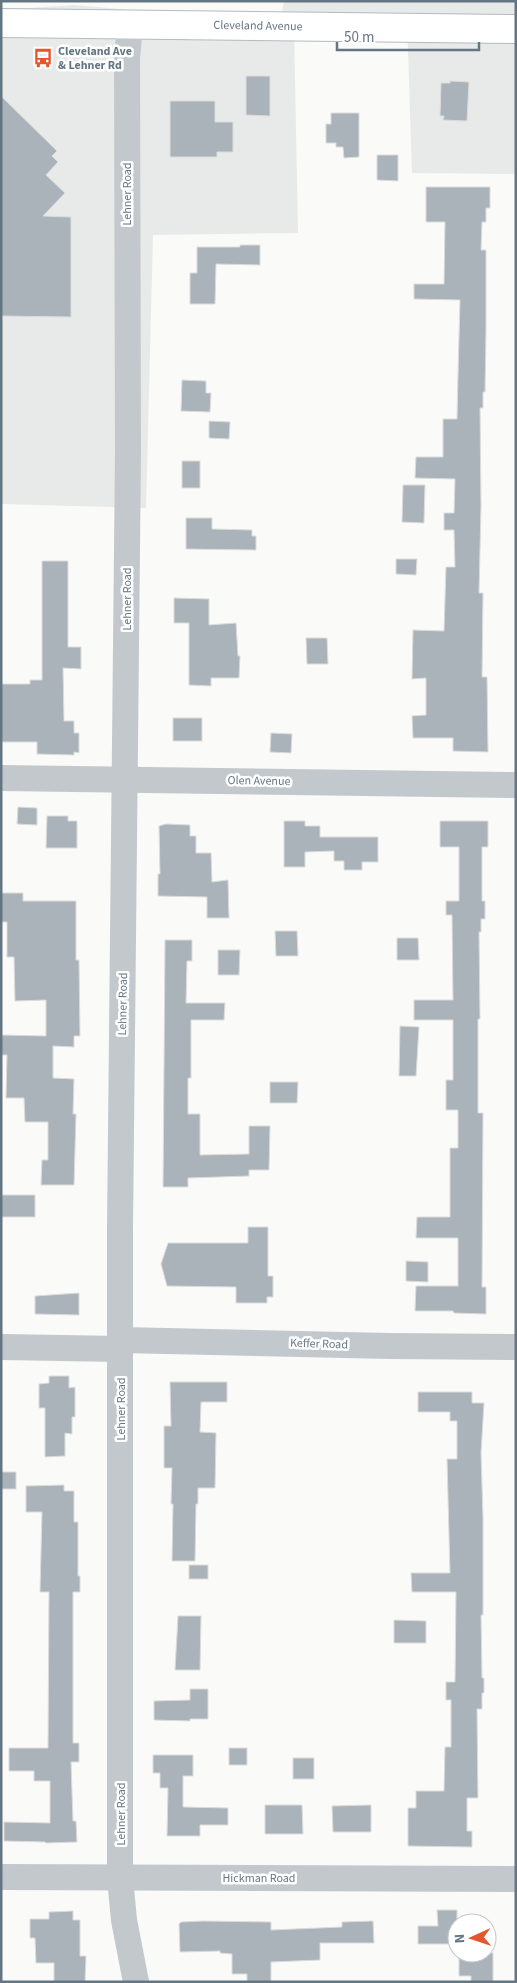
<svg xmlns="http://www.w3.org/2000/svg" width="517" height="1983" font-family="'Source Sans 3',sans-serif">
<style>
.built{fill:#e8e9e9}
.building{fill:#aab3b9;stroke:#dcdcda}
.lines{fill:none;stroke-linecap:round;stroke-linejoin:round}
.major-casing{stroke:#b5babe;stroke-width:30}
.minor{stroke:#c3c8cc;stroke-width:26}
.major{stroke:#fff;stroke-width:28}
.labels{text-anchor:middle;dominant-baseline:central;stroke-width:5;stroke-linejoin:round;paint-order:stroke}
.street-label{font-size:12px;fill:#657683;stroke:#fff}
.poi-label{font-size:12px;font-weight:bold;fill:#657683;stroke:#fff;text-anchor:start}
</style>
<rect width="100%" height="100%" fill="#fafaf8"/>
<polygon class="built" points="284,1 516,1 516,174 412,173 407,21 294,25 298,233 153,235 146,508 1,504 1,10 74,5 280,23"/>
<g class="building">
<polygon points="246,76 270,76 270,116 246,115"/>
<polygon points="450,81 469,82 467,121 443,120 444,116 440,116 441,83 450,83"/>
<polygon points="1,96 57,151 52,156 58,162 46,175 65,193 43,216 71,217 71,317 1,316"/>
<polygon points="170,101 215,101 215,122 233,122 233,152 217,152 217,157 170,157"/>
<polygon points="331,113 359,113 359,157 344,158 343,147 336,147 336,143 326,143 326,124 331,124"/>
<polygon points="377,155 398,155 398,181 377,180"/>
<polygon points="426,187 490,187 490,208 486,208 486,222 482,222 481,250 486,250 486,331 485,392 483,392 483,408 480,408 481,506 479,593 483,593 482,677 487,677 488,752 453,751 453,738 413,738 412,716 426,715 426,678 412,679 413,630 444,631 446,567 455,567 454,530 444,530 444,513 454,513 455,479 415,478 416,457 443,457 443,419 457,419 458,375 460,300 414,299 414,284 444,284 445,222 426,222"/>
<polygon points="240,245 260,245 260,265 216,264 215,304 190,304 190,273 197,273 197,247 240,247"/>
<polygon points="182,380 206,381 206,393 211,393 210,412 181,411"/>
<polygon points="209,421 230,422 229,439 209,438"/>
<rect x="182" y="461" width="18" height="27"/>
<polygon points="403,485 425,485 424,523 402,522"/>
<polygon points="186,518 212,518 212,529 252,530 252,536 256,536 256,550 186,549"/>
<polygon points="396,559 417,559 416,575 396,574"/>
<polygon points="42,561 68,561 68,647 81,647 81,669 63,668 64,721 74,721 74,733 79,733 79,753 74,752 74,755 37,754 37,742 1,742 1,684 30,684 30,680 42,680"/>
<polygon points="174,598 209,599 209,625 236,623 238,656 240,656 239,678 211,678 211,686 189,685 189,623 174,623"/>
<polygon points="306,638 327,638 328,664 307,664"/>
<rect x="173" y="718" width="29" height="23"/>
<polygon points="271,733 292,734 291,753 270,752"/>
<polygon points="18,807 37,808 37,825 17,824"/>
<polygon points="47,816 68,816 68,821 77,821 77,848 46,848"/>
<polygon points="284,821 305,821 305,826 320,826 320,837 378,837 378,862 362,862 362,870 344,870 344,861 334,861 334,851 305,852 305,867 284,867"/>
<polygon points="440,821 488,821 488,847 482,847 482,901 485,901 485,919 481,919 481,932 479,932 480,1019 478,1019 478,1113 483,1113 482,1287 486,1287 486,1314 454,1313 453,1311 415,1311 416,1286 458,1286 458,1238 416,1238 417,1217 450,1217 450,1148 458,1148 458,1110 446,1110 446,1080 453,1080 453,1020 414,1020 414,1000 453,1000 452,915 446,915 446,901 459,901 459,847 440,847"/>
<polygon points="166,824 190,825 190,836 196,836 196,853 211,853 212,882 228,880 229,918 207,918 207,897 158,896 158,874 160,874 159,826"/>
<polygon points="1,893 23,893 23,901 76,901 76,960 79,960 80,1036 74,1036 74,1047 53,1046 53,1078 74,1079 73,1114 76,1114 74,1185 41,1185 42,1160 48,1160 48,1122 25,1122 24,1098 6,1098 7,1055 1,1055 1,1035 46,1036 46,1000 15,1001 14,957 7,957 7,922 1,922"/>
<polygon points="275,931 297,931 298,956 276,956"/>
<polygon points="397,938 418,938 419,960 397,960"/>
<polygon points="165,940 192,940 192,961 187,961 186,1003 225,1003 224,1020 191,1020 191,1078 188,1078 188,1114 200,1114 200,1155 249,1154 249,1126 270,1126 269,1170 249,1170 249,1176 188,1178 188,1187 163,1187"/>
<polygon points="218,950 240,950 239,975 218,975"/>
<polygon points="400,1026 419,1027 416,1076 399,1076"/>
<polygon points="270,1082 298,1082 297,1103 270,1103"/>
<rect x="1" y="1195" width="34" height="22"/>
<polygon points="248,1227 268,1227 268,1276 273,1276 273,1297 267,1297 267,1303 236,1303 236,1287 167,1286 161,1264 168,1243 248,1243"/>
<polygon points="406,1261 428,1262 428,1282 406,1281"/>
<polygon points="79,1293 79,1315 35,1314 35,1296"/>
<polygon points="49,1376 69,1376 69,1388 75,1387 75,1417 72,1417 72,1434 65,1433 65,1456 45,1457 45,1408 39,1408 39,1384 49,1383"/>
<polygon points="170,1382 227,1382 227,1402 201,1402 200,1432 216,1433 215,1488 198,1488 198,1504 196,1504 195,1561 172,1561 173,1504 171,1504 172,1468 164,1468 164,1426 171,1426"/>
<polygon points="418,1392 472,1392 472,1403 484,1403 481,1453 483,1518 483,1615 481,1615 482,1678 484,1678 484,1693 482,1693 482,1709 477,1709 478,1798 467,1798 467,1831 472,1831 472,1847 408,1846 408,1808 416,1808 416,1791 444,1791 445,1747 451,1747 451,1700 446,1700 446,1682 455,1682 456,1592 412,1592 411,1573 450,1573 447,1459 457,1459 457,1421 450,1421 450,1412 418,1412"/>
<rect x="1" y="1472" width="15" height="17"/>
<polygon points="64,1485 64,1491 74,1491 74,1522 78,1522 78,1576 80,1576 80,1592 73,1592 73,1743 79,1743 79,1762 71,1762 73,1821 76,1821 77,1842 46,1843 45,1842 4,1841 4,1822 50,1823 50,1781 34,1781 34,1771 9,1771 9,1748 48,1748 49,1592 40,1592 42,1512 26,1512 26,1486"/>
<rect x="189" y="1565" width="19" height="14"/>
<polygon points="178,1616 201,1616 200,1670 175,1670"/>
<polygon points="394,1620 426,1621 426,1643 394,1643"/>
<polygon points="190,1689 208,1689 208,1719 190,1719 190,1721 154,1720 154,1701 190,1700"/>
<rect x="229" y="1748" width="18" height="17"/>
<polygon points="153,1755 193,1755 193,1776 183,1776 183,1807 228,1808 228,1825 200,1825 200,1836 167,1836 168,1788 160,1788 160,1773 153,1773"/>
<rect x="293" y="1758" width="21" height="21"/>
<polygon points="265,1805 302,1805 303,1834 265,1834"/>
<polygon points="371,1805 371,1832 333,1832 332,1806"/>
<polygon points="437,1910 457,1910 457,1944 418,1944 418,1926 438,1926"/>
<polygon points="73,1911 73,1920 80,1920 80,1956 86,1956 85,1982 54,1982 54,1963 36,1963 35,1938 30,1938 30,1919 49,1919 49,1912"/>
<polygon points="203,1921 271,1922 271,1930 342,1927 342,1922 373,1921 374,1943 320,1943 320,1960 271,1962 271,1982 247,1982 247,1974 232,1974 232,1954 220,1953 220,1951 180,1952 179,1924 181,1922"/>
<polygon points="459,1953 493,1953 493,1982 471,1982 471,1976 459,1976"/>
</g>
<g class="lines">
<defs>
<polyline id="major" points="1,23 516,29"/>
</defs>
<use href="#major" class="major-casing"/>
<g class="minor">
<polyline points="130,25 127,58 128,452 120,1229 120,1878 124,1920 136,1982"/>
<polyline points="1,778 516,785"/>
<polyline points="122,1340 390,1346 516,1347"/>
<polyline points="1,1347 121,1349"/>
<polyline points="1,1877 516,1879"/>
</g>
<use href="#major" class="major"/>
</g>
<defs>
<symbol id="bus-bare" viewBox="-9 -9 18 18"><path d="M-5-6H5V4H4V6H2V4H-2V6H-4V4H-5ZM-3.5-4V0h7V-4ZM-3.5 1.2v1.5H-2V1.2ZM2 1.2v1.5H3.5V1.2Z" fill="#e4572e" stroke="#fff" stroke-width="2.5" paint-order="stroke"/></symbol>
</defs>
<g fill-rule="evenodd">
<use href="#bus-bare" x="29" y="44" width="28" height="28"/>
</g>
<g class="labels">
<g class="street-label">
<text transform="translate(258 26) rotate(1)">Cleveland Avenue</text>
<text transform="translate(127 194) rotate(-90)">Lehner Road</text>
<text transform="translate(127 599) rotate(-90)">Lehner Road</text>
<text transform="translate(259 781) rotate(1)">Olen Avenue</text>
<text transform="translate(123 1004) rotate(-89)">Lehner Road</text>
<text transform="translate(319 1344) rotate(2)">Keffer Road</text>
<text transform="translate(121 1409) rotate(-90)">Lehner Road</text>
<text transform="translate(121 1814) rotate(-90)">Lehner Road</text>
<text x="259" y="1878">Hickman Road</text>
</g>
<g class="poi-label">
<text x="58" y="51">Cleveland Ave<tspan x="58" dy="14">&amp; Lehner Rd</tspan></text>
</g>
</g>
<rect width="517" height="1983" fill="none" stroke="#657683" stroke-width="5"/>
<g transform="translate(472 1938) rotate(267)"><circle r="24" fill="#ffffff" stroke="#c1c8cd"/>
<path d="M0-4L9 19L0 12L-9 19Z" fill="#e4572e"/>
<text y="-8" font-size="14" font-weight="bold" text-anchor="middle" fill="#657683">N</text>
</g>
<path d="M337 42v8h142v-8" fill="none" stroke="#657683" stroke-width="2.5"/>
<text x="344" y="42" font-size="15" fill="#657683" stroke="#ffffff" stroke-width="4" paint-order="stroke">50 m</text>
</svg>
